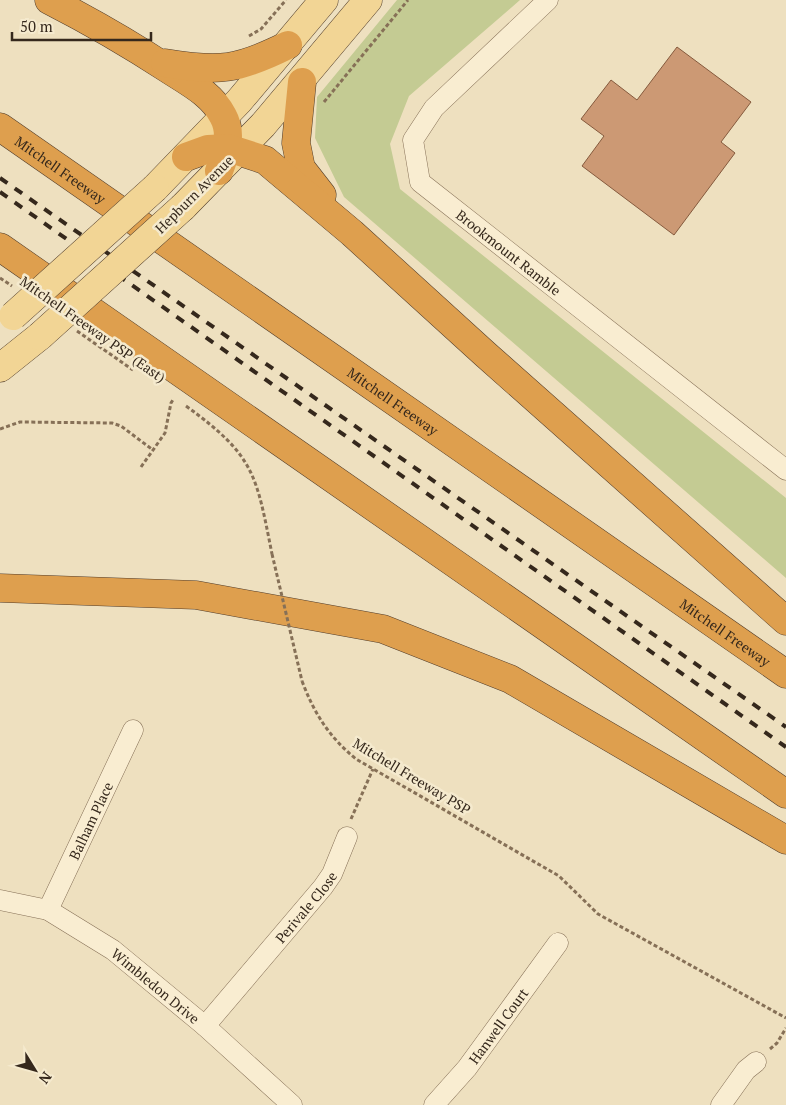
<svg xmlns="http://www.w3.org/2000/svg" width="786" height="1105" font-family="'PT Serif',serif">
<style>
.green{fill:#c4cb93}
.building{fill:#cc9974;stroke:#855a3d}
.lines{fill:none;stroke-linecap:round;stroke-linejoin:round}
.street-casing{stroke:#867057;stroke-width:21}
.primary-casing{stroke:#533e2c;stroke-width:29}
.highway-casing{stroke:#533e2c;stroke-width:29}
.path{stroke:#867057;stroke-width:3;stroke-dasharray:4 2.5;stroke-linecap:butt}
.street{stroke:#f9edd1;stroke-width:20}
.primary{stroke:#f2d595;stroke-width:28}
.highway{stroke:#de9f4e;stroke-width:28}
.rail{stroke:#35281c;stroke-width:4;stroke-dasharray:9 9;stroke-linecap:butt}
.primary-bridge-casing{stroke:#533e2c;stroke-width:29;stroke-linecap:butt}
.path-bridge{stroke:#867057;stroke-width:3;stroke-dasharray:4 2.5;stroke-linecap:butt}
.primary-bridge{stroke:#f2d595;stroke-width:28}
.labels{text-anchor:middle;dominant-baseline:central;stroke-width:5;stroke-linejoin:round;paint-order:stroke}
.street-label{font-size:14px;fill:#35281c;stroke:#f5eace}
</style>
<rect width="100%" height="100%" fill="#eee0bf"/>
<polygon class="green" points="397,0 520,0 409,96 390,144 400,189 786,498 786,578 344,197 315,138 317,97"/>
<polygon class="building" points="677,47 751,102 721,142 735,153 674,235 582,166 604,136 581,119 611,80 637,100"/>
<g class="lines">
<defs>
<g id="street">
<path id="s1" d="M548,0L434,108L413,140L420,182L786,470"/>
<path id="s2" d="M0,900L48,910L113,950L205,1026L292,1105"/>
<path id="s3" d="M48,910L133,730"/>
<path id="s4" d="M205,1026L323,887L332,874L347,837"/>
<path id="s5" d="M434,1105L467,1068L558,943"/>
<polyline points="721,1105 746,1070 756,1062"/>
</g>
<g id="primary">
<polyline points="155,188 239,101 324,0"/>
<polyline points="183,207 263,125 368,0"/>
<polyline points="0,368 40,336"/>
</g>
<g id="highway">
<path d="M49,0C90,21 130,44 168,69C188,82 212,94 223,116C233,134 226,153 219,171"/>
<path d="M165,63C220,72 238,70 288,45"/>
<polyline points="302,82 296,143 301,168 322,195"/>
<path id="s6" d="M0,127L786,674"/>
<polyline points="186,157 208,149 228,148 265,160 352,233 485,354 786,621"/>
<polyline points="0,247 786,794"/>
<polyline points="0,588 196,595 383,629 510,679 786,840"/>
</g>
</defs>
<use href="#street" class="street-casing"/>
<use href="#primary" class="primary-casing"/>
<use href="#highway" class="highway-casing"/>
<g class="path">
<polyline points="249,36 261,29 286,0"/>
<polyline points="324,102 408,0"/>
<polyline points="0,278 12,286"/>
<polyline points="77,331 133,370"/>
<path d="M186,406C255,456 256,474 272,554"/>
<polyline points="0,429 20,422 112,423 121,426 153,450"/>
<polyline points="141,467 165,433 171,403 174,398"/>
<path d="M302,681C314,713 329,737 356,759L559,876L598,914L786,1018"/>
<polyline points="351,819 373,769"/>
<polyline points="770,1049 777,1043 786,1028"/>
</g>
<use href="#street" class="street"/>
<use href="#primary" class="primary"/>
<use href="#highway" class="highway"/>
<g class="rail">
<polyline points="0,178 786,727"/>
<polyline points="0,192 786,747"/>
</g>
<defs>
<g id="primary-bridge">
<polyline points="13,316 155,188"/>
<polyline points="40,336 183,207"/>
</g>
</defs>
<use href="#primary-bridge" class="primary-bridge-casing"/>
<polyline class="path-bridge" points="272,554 302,681"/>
<use href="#primary-bridge" class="primary-bridge"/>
</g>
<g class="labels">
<g class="street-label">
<text stroke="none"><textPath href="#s6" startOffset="74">Mitchell Freeway</textPath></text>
<text transform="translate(194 194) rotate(-45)">Hepburn Avenue</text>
<text stroke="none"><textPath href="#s1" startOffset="351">Brookmount Ramble</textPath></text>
<text transform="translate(93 329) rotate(35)">Mitchell Freeway PSP (East)</text>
<text stroke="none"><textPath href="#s6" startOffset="479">Mitchell Freeway</textPath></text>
<text stroke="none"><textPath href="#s6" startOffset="884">Mitchell Freeway</textPath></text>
<text transform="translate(412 776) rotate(31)">Mitchell Freeway PSP</text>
<text stroke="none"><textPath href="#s3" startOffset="99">Balham Place</textPath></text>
<text stroke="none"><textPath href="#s4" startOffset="156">Perivale Close</textPath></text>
<text stroke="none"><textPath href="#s2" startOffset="181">Wimbledon Drive</textPath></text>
<text stroke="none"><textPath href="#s5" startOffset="102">Hanwell Court</textPath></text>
</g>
</g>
<g transform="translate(35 1070) rotate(127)" stroke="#f5eace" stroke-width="4" paint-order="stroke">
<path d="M0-4L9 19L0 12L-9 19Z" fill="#35281c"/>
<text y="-8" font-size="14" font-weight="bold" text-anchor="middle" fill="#35281c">N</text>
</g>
<path d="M12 32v8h139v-8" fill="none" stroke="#35281c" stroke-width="2.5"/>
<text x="20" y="32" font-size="15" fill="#35281c" stroke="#f5eace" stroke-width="4" paint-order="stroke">50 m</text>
</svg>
